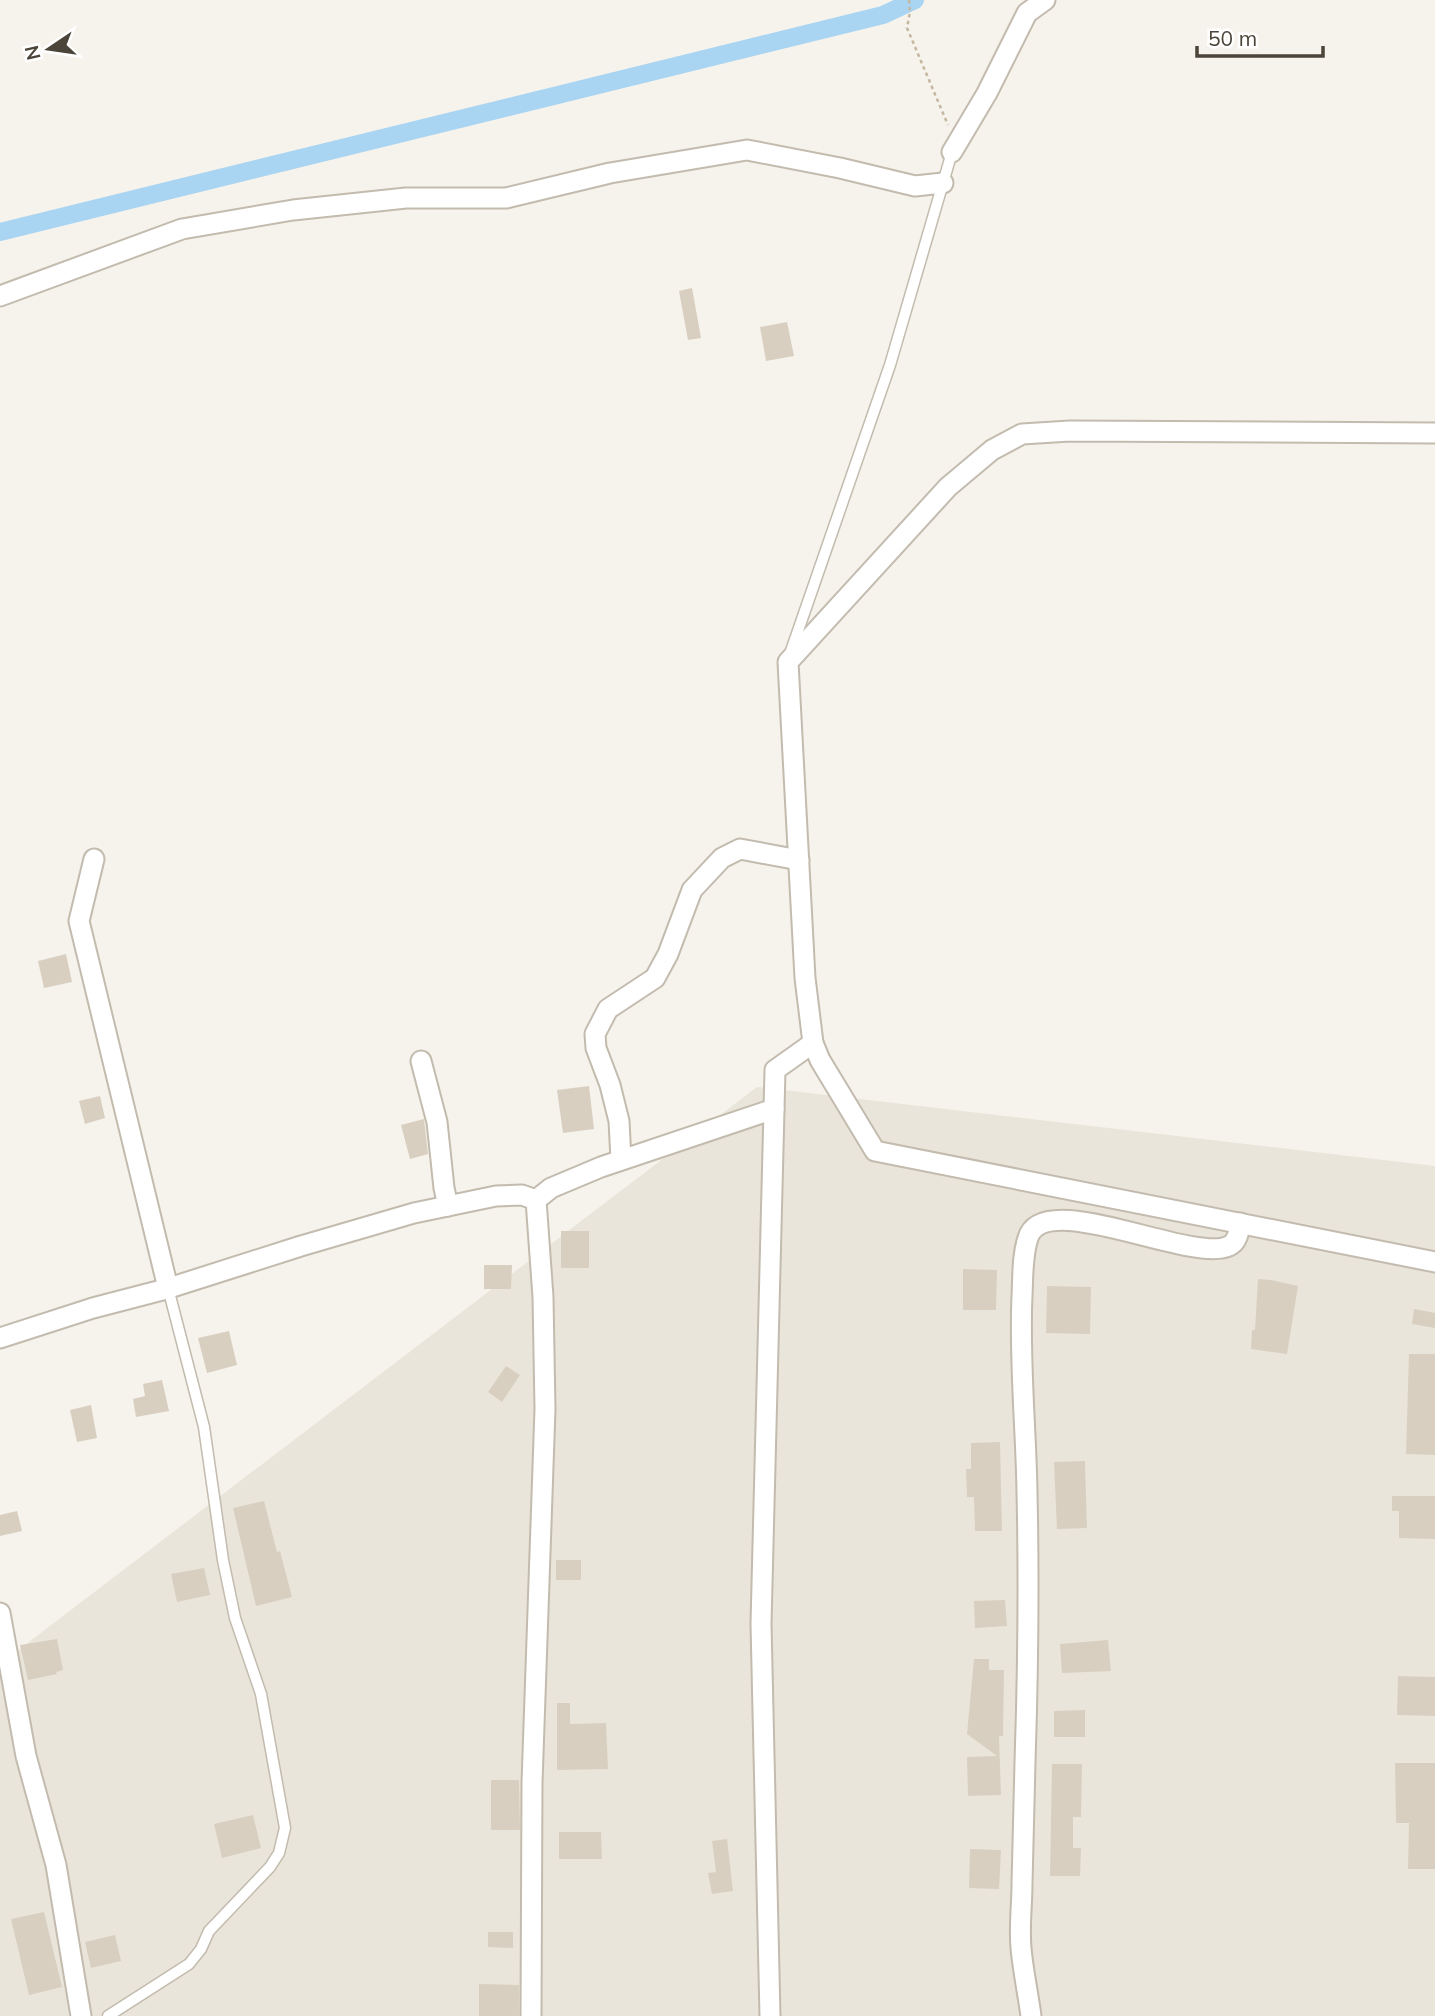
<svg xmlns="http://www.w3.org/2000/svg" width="1435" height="2016" font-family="Mulish,sans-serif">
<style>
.residential{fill:#eae5da}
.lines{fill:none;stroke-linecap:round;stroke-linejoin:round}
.canal{stroke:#a9d4f2;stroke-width:18}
.building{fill:#d8cfc1}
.lane-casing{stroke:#c2bbae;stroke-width:13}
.street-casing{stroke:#c2bbae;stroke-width:23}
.path{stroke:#c4b79f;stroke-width:2.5;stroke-dasharray:3.5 3.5;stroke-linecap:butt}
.lane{stroke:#fff;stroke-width:10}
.street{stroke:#fff;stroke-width:19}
</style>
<rect width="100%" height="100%" fill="#f6f3ec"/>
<polygon class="residential" points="757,1087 1435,1166 1435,2016 0,2016 0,1664"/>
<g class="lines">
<polyline class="canal" points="0,232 883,15 915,0"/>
</g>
<g class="building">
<polygon points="692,288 701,338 688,340 679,291"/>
<polygon points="787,322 794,356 766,361 760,327"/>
<polygon points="66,954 72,982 44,988 38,961"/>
<polygon points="589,1086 594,1129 563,1133 557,1090"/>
<polygon points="100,1096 105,1118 85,1124 79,1101"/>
<polygon points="424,1119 428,1154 410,1159 401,1125"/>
<rect x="561" y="1231" width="28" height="37"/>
<polygon points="484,1265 512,1265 511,1289 484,1289"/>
<polygon points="963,1269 997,1270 996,1310 963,1310"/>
<polygon points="1258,1279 1271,1280 1298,1286 1287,1354 1251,1349 1252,1330 1255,1330"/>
<polygon points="1047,1286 1091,1287 1090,1334 1046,1333"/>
<polygon points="1414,1309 1435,1313 1435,1328 1412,1324"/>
<polygon points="229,1331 237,1365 207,1373 198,1338"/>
<polygon points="1409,1354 1435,1354 1435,1455 1406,1454"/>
<polygon points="506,1366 520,1375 502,1402 488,1392"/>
<polygon points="162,1380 169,1411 136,1417 133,1399 145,1396 143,1384"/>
<polygon points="91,1405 97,1438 77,1442 70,1410"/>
<polygon points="1000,1442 1002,1531 975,1531 974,1497 967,1497 966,1469 971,1469 971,1443"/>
<polygon points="1085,1461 1087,1528 1057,1529 1054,1462"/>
<polygon points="1392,1496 1435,1496 1435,1539 1399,1538 1399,1511 1392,1511"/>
<polygon points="264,1501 277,1552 280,1551 292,1597 256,1606 233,1508"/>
<polygon points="17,1511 22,1531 0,1536 0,1515"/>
<rect x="556" y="1560" width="25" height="20"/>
<polygon points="204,1568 210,1595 177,1602 171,1574"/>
<polygon points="1005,1600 1007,1626 975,1628 974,1601"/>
<polygon points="57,1639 63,1670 56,1672 57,1674 28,1680 20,1645"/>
<polygon points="1108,1640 1111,1671 1062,1673 1060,1644"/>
<polygon points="974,1659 989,1659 989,1670 1004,1670 1003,1736 999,1736 1001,1795 968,1796 967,1757 997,1756 967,1734"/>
<polygon points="1398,1676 1435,1677 1435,1716 1397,1715"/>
<polygon points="557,1703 570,1703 570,1724 606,1723 608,1769 557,1770"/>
<polygon points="1085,1710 1085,1737 1054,1737 1054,1711"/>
<polygon points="1395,1763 1435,1763 1435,1869 1408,1869 1409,1823 1396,1823"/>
<polygon points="1052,1764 1082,1764 1081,1817 1073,1817 1073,1848 1081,1848 1080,1876 1050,1876"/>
<polygon points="491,1780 519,1780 520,1830 491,1830"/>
<polygon points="253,1815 261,1848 222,1858 214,1824"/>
<polygon points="559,1832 601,1832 602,1859 559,1859"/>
<polygon points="727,1839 733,1891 712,1894 708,1873 716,1872 712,1841"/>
<polygon points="970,1849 1001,1850 999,1889 969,1888"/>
<polygon points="44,1912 62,1987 29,1995 11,1919"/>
<polygon points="488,1932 513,1932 513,1948 488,1947"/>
<polygon points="115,1935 121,1961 91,1968 85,1942"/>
<polygon points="479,1984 519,1985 519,2016 479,2016"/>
</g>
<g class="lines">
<defs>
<g id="lane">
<polyline points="791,651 890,365 952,152"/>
<polyline points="108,2016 189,1964 201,1949 209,1931 270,1867 279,1853 285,1828 261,1694 235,1618 223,1560 204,1427 168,1288"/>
</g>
<g id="street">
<polyline points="952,152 987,93 1027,13 1045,0"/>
<polyline points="0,296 182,229 293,210 406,198 506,198 610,173 747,150 840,168 915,186 943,183"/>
<polyline points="1435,433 1070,431 1022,434 992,450 948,487 788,662 805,978 813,1043 820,1060 875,1151 1435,1262"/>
<polyline points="94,859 79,921 168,1288"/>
<polyline points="421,1061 437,1122 444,1188 448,1206"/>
<polyline points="621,1160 619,1121 610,1085 596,1048 595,1034 608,1009 655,978 668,954 692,890 722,858 740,849 799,860"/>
<polyline points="0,1338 93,1308 166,1289 301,1246 414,1213 496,1196 522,1195 536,1200 551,1188 601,1167 774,1109"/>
<polyline points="0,1613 26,1756 56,1865 81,2016"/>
<polyline points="531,2016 532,1783 545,1409 543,1297 536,1200"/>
<polyline points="770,2016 761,1624 775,1070 813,1043"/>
<path d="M1031,2016C1028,1993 1023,1971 1021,1948C1019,1927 1022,1905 1022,1884C1023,1844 1024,1803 1025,1762C1028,1672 1029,1582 1027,1492C1026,1427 1019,1361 1022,1296C1023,1277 1022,1256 1028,1238C1043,1187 1192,1264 1229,1246C1238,1242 1239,1231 1240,1223"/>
</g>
</defs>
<use href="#lane" class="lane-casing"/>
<use href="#street" class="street-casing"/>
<polyline class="path" points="909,0 910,12 907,28 948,125"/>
<use href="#lane" class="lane"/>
<use href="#street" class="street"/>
</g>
<g transform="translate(49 49) rotate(257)" stroke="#ffffff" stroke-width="5" paint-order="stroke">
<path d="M0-5L12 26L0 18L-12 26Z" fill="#4b4439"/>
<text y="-10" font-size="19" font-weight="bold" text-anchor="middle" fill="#4b4439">N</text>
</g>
<path d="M1197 46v10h126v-10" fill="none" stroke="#4b4439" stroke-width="3.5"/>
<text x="1208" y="46" font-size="21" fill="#4b4439" stroke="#ffffff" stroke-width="5" paint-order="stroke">50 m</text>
</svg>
